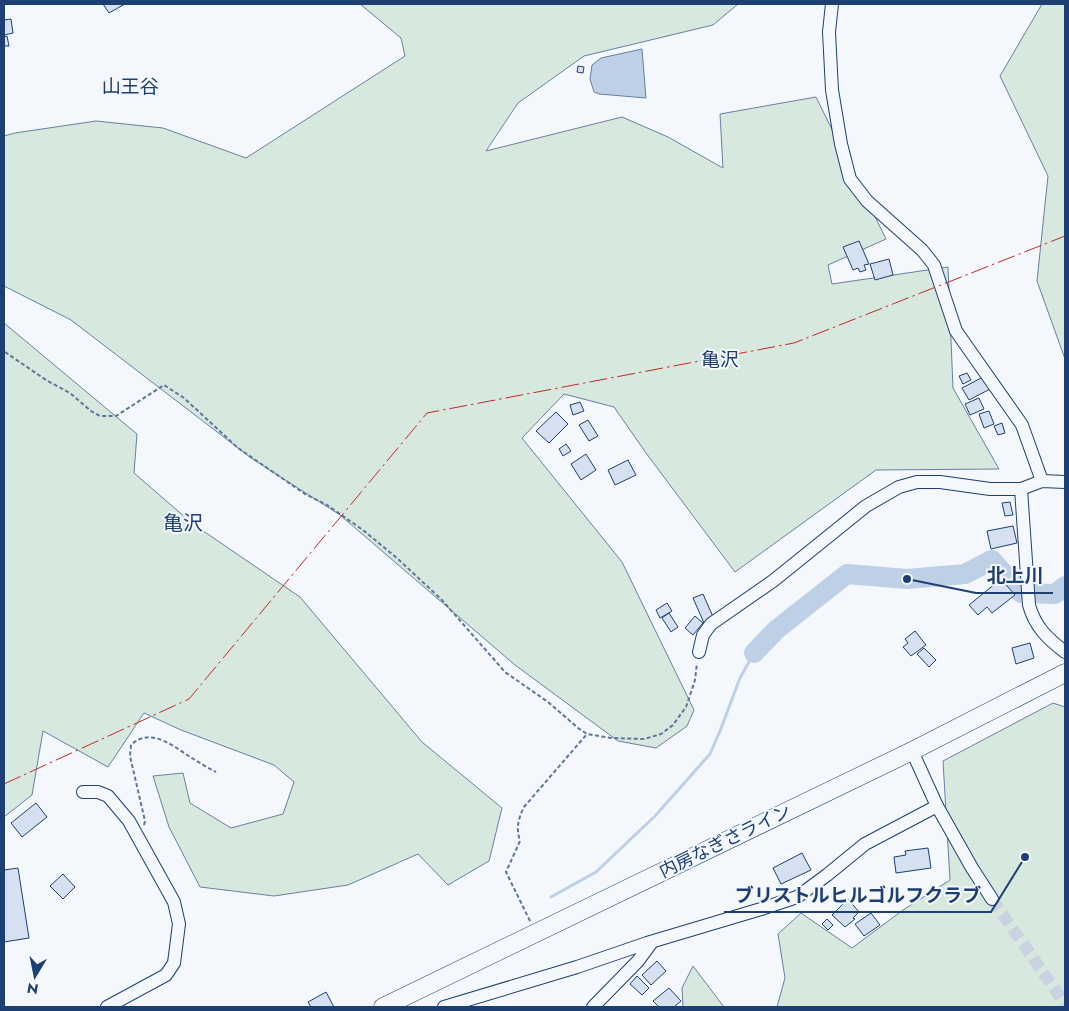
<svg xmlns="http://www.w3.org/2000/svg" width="1069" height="1011" font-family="Jost,'Noto Sans JP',sans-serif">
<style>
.green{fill:#d7e8df;stroke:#687fa3}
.water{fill:#bed0e5;stroke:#687fa3}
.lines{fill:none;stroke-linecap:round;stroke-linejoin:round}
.stream{stroke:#bed0e5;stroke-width:3}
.river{stroke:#bed0e5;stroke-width:20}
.building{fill:#d5e0f0;stroke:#1d3f73}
.minor-tunnel{stroke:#c9d2e0;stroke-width:12;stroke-dasharray:12 6;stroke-linecap:butt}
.minor-casing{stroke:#1d3f73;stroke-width:14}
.highway-casing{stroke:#1d3f73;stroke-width:19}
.path{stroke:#5e769c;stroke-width:2;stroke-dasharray:4 2.5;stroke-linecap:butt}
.minor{stroke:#f4f7fb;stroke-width:12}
.highway{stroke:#f4f7fb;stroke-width:18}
.power{stroke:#c62828;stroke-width:1;stroke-dasharray:18 4 2.5 4;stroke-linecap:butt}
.labels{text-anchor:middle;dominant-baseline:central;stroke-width:4;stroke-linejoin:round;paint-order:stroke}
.street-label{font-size:18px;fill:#1d3f73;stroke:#f4f7fb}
.neighbourhood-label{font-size:19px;fill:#1d3f73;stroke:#f4f7fb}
.quarter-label{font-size:20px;fill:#1d3f73;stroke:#f4f7fb}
.leader{fill:none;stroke:#1d3f73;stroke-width:2}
.callout-dot{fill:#1d3f73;stroke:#f4f7fb;stroke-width:2}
.callout-label{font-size:19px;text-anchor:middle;font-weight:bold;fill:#1d3f73;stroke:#f4f7fb;stroke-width:4;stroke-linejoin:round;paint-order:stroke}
</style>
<rect width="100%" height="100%" fill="#f4f7fb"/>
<g class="green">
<polygon points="360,4 738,4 713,25 584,56 518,103 486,151 622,117 668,137 723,168 720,114 816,97 886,239 828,265 832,284 948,267 953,388 999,469 876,470 735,572 646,453 614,407 564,394 522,438 622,562 694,710 687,726 656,748 618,741 515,665 340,515 251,458 71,320 4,286 4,136 15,133 96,121 163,128 246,158 405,56 401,38"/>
<polygon points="1042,4 1065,4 1065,359 1037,281 1048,176 1000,76"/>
<polygon points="4,323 137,434 134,473 193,524 300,597 422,742 502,808 489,861 448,885 418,854 348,885 274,896 200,887 169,827 153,776 183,773 190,803 231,828 283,814 294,782 274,765 181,730 144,713 108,767 43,731 32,795 4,817"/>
<polygon points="1053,703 1065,707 1065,1007 777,1007 785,978 778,934 801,913 852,948 903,910 950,880 943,761"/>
<polygon points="693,966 724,1007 683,1007 682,988"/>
</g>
<polygon class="water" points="642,49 646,98 599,94 594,92 590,79 592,65 601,58"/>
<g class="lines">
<polyline class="stream" points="551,897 596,872 655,816 710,754 720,731 740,678 754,653"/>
<polyline class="river" points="754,653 776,630 847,574 907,579 965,574 992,560 1021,593 1055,594 1065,586"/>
</g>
<g class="building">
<polygon points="103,4 125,4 109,13"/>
<polygon points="11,19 13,33 4,35 4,20"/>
<polygon points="7,36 9,46 4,46 4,37"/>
<polygon points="578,66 584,67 583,73 577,72"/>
<polygon points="859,241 869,264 864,265 866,270 860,272 858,268 853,270 843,247"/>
<polygon points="889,259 893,275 875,280 870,264"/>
<polygon points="967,373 971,380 963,384 959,376"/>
<polygon points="985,376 992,388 969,400 962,388"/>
<polygon points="979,398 984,409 970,415 965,404"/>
<polygon points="580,402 584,411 573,415 570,405"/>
<polygon points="989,411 994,424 984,428 979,414"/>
<polygon points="556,412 568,424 549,443 536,431"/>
<polygon points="588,420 598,436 589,441 579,425"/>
<polygon points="1002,423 1005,433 998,435 994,426"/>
<polygon points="566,444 571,451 563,456 559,449"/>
<polygon points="586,454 596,470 581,480 571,464"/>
<polygon points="628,460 636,475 615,485 608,470"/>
<polygon points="1010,502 1013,515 1005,516 1002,503"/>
<polygon points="1013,526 1017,543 991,549 987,531"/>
<polygon points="1001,579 1015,595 992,613 987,607 978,615 969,605"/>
<polygon points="703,594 714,619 704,623 693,598"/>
<polygon points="667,603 672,611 660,618 656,610"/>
<polygon points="669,613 678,627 671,632 662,618"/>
<polygon points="695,616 703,623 693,635 685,628"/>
<polygon points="915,631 926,645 911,656 903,647 908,643 905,639"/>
<polygon points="1030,643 1034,658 1016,664 1012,648"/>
<polygon points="924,648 936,660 929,667 917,654"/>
<polygon points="36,803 47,817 22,837 11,823"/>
<polygon points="928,848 931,868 896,873 894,857 906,855 905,851"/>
<polygon points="802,853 811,870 781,884 773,868"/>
<polygon points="18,868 29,938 4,942 4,870"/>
<polygon points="63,874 75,887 63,899 50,886"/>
<polygon points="848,899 859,912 853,918 855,919 845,927 832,915"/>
<polygon points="871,913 880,925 864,936 855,924"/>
<polygon points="827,919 833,925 828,930 822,924"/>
<polygon points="657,961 666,971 651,985 642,975"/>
<polygon points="637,976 649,988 642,995 630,984"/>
<polygon points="669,988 681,1001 674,1007 659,1007 653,1001"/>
<polygon points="326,992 334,1007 311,1007 308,1002"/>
</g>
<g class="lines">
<polyline class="minor-tunnel" points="992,899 1065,1004"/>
<defs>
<g id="minor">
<polyline points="832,4 829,32 832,90 841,144 850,179 867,201 922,250 934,265 956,331 1022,425 1042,481"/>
<path d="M1021,489L1029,605C1035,627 1048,639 1065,652"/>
<polyline points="699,652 703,635 711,624 773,581 866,506 899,487 917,482 940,482 990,489 1021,489 1042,481 1065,482"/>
<polyline points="912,751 937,806 972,868 992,899"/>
<polyline points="83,792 98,792 108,796 129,821 174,902 179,924 174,963 166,975 107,1007"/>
<polyline points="444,1007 577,967 647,943 761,909 797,897 827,875 865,844 937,806"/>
<polyline points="593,1007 638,961 652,942"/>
</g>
<polyline id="highway" points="383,1007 912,751 1065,673"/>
</defs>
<use href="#minor" class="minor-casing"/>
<use href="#highway" class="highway-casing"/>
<g class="path">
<polyline points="5,352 46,380 70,393 91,411 100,416 116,416 164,385 184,398 238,448 305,494 327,505 363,530 398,559 442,600 505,672 548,702 578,728 587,734 611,738 644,739 661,734 673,725 686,707 695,680 697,663"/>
<path d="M144,825L145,821L130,756L131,745C151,726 174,747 192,758C200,763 208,768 216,772"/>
<path d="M530,921L506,872L520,841C516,828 518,819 524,807L587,734"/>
</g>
<use href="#minor" class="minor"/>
<use href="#highway" class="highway"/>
<polyline class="power" points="4,784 189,699 427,413 794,343 1065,236"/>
</g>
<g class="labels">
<g class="street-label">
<text transform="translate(725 841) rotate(-26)">内房なぎさライン</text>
</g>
<g class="neighbourhood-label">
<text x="130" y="86">山王谷</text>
<text x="720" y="359">亀沢</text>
</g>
<g class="quarter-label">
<text x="183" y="523">亀沢</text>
</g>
</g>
<path class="leader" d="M907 579L976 593H1053M1025 857L991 912H724"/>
<g class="callout-dot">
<circle cx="907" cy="579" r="5"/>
<circle cx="1025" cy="857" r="5"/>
</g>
<g class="callout-label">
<text x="1015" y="582">北上川</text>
<text x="858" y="902">ブリストルヒルゴルフクラブ</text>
</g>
<rect width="1069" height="1011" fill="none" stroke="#1d3f73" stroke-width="10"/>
<g transform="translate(35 976) rotate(190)" stroke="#f4f7fb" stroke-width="4" paint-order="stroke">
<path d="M0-4L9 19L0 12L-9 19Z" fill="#1d3f73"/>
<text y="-8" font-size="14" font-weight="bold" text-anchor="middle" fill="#1d3f73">N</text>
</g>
</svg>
